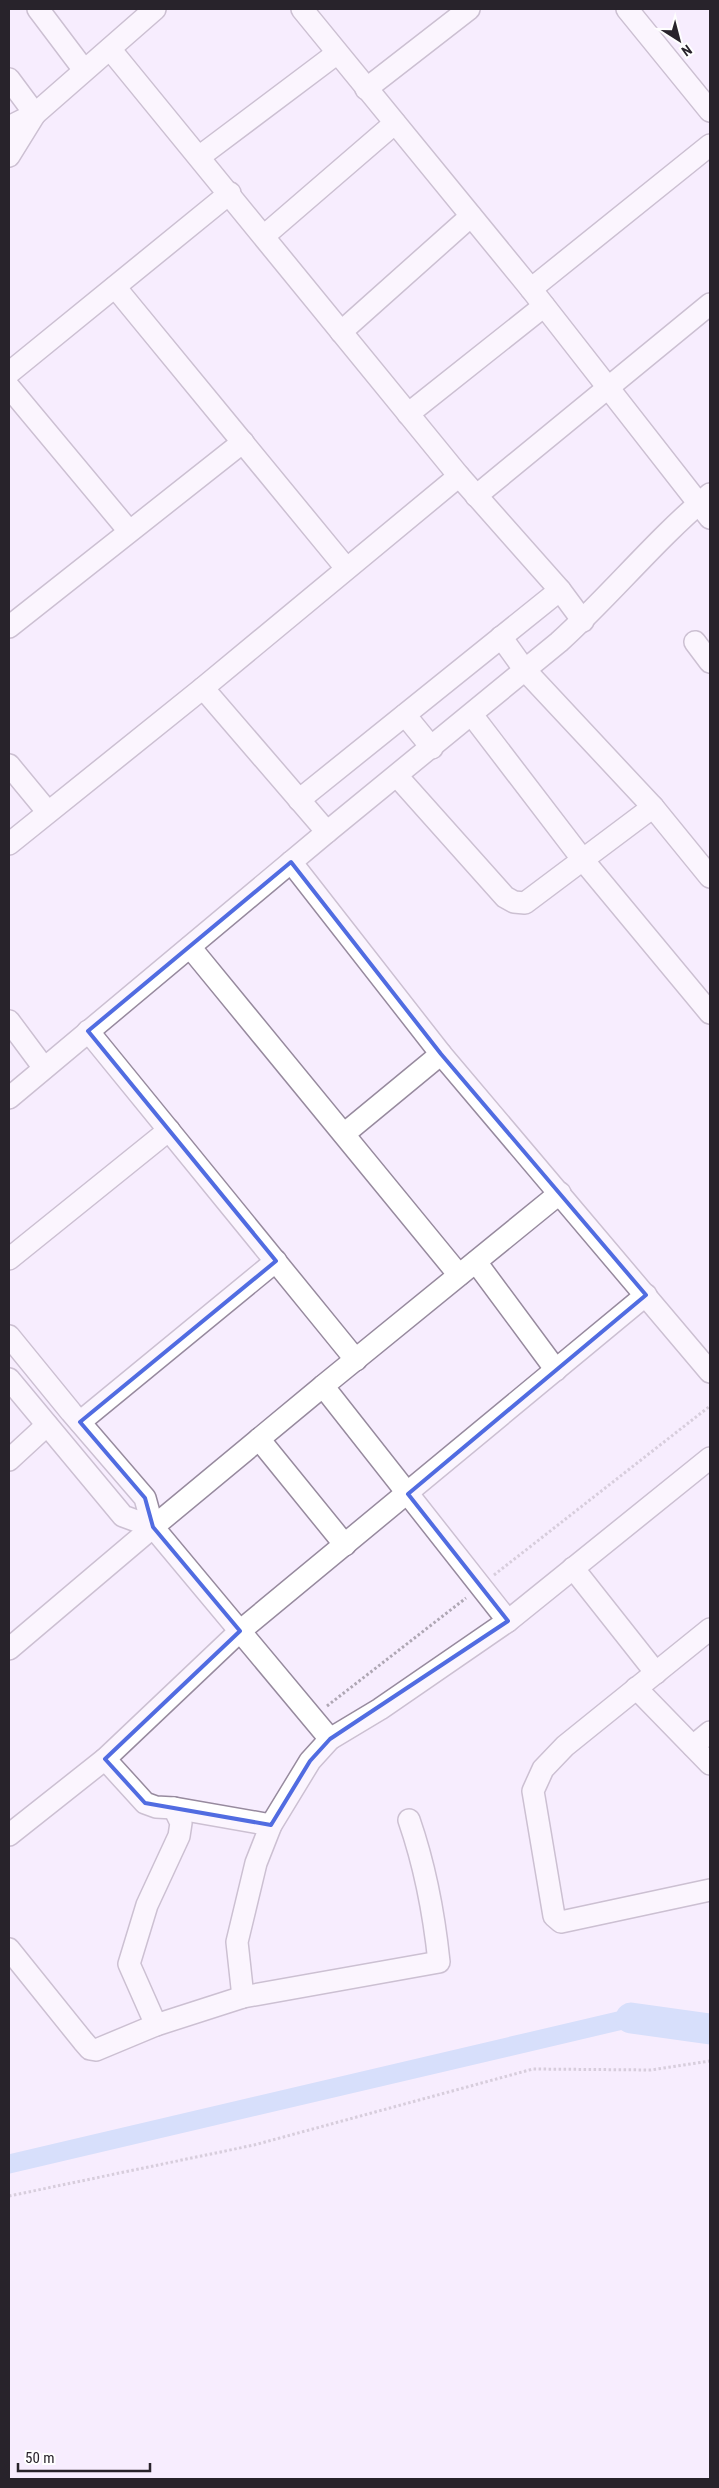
<svg xmlns="http://www.w3.org/2000/svg" width="719" height="2488" font-family="'Roboto Condensed',sans-serif">
<style>
.lines{fill:none;stroke-linecap:round;stroke-linejoin:round}
.canal{stroke:#afcef8;stroke-width:19}
.river{stroke:#afcef8;stroke-width:31}
.minor-casing{stroke:#978a9e;stroke-width:24}
.path{stroke:#afa7b4;stroke-width:3;stroke-dasharray:2.5 2.5;stroke-linecap:butt}
.minor{stroke:#fff;stroke-width:21}
.marked{fill:none;stroke:#516ce1;stroke-width:4;stroke-linejoin:round}
</style>
<rect width="100%" height="100%" fill="#f7edfe"/>
<g class="lines">
<polyline class="canal" points="9,2164 631,2018"/>
<polyline class="river" points="631,2018 710,2029"/>
<defs>
<g id="minor">
<polyline points="38,9 84,70"/>
<polyline points="302,9 531,289 710,518"/>
<polyline points="627,9 710,111"/>
<polyline points="110,49 459,476 560,590 583,621"/>
<polyline points="9,79 35,114 9,156"/>
<polyline points="366,89 469,9"/>
<polyline points="9,127 35,114 155,9"/>
<polyline points="199,157 336,54"/>
<polyline points="264,236 395,123"/>
<polyline points="115,287 346,568"/>
<polyline points="531,289 710,145"/>
<polyline points="341,332 471,216"/>
<polyline points="9,373 230,193"/>
<polyline points="9,387 129,531"/>
<polyline points="408,414 544,306"/>
<polyline points="476,496 710,304"/>
<polyline points="9,627 243,442"/>
<polyline points="501,637 524,669 653,807 710,877"/>
<polyline points="695,642 710,662"/>
<polyline points="203,688 327,832"/>
<polyline points="405,715 432,748"/>
<polyline points="472,715 583,860 710,1013"/>
<polyline points="9,765 47,811"/>
<polyline points="397,776 505,897 514,902 525,903 653,807"/>
<polyline points="299,800 560,590"/>
<polyline points="9,844 203,688 459,476"/>
<polyline points="291,862 441,1054 710,1372"/>
<polyline points="190,947 459,1275"/>
<polyline points="9,1021 44,1068"/>
<polyline points="88,1031 356,1360"/>
<path d="M9,1098L327,832L559,642C611,595 656,539 710,494"/>
<polyline points="344,1134 441,1054"/>
<polyline points="9,1259 169,1130"/>
<polyline points="476,1262 556,1370"/>
<polyline points="9,1336 71,1412 145,1498 153,1527 123,1516 9,1379"/>
<polyline points="323,1386 153,1527 330,1739"/>
<polyline points="80,1422 276,1261"/>
<polyline points="259,1439 345,1545"/>
<polyline points="9,1460 47,1425"/>
<polyline points="573,1568 656,1673"/>
<polyline points="508,1621 323,1386 560,1193"/>
<polyline points="710,1629 565,1746 543,1769 533,1791 554,1916 561,1922 710,1890"/>
<polyline points="9,1649 153,1527"/>
<polyline points="636,1688 710,1764"/>
<polyline points="693,1746 710,1732"/>
<polyline points="105,1759 145,1803 156,1807 174,1808 271,1825"/>
<polyline points="9,1835 105,1759 240,1631 646,1295"/>
<path d="M9,1949L83,2041L90,2049L96,2050L156,2025L243,1997L439,1962C434,1914 425,1866 409,1820"/>
<polyline points="243,1997 237,1942 256,1863 271,1825 310,1761 330,1739 380,1709 508,1621 710,1458"/>
<polyline points="156,2025 129,1964 147,1905 179,1836 181,1823 174,1808"/>
</g>
</defs>
<use href="#minor" class="minor-casing"/>
<g class="path">
<polyline points="494,1575 710,1406"/>
<polyline points="327,1706 466,1598"/>
<polyline points="9,2196 254,2145 533,2069 651,2070 710,2061"/>
</g>
<use href="#minor" class="minor"/>
</g>
<path d="M0 0H719V2488H0ZM291,862L441,1054L646,1295L408,1494L508,1621L330,1739L310,1761L271,1825L145,1803L105,1759L240,1631L153,1527L145,1498L80,1422L276,1261L88,1031Z" fill="#f7edfe" fill-opacity=".55" fill-rule="evenodd"/>
<path class="marked" d="M291,862L441,1054L646,1295L408,1494L508,1621L330,1739L310,1761L271,1825L145,1803L105,1759L240,1631L153,1527L145,1498L80,1422L276,1261L88,1031Z"/>
<rect width="719" height="2488" fill="none" stroke="#28232b" stroke-width="20"/>
<g transform="translate(679 40) rotate(144)" stroke="#fefefe" stroke-width="4" paint-order="stroke">
<path d="M0-4L9 19L0 12L-9 19Z" fill="#28232b"/>
<text y="-8" font-size="14" font-weight="bold" text-anchor="middle" fill="#28232b">N</text>
</g>
<path d="M18 2463v8h132v-8" fill="none" stroke="#28232b" stroke-width="2.5"/>
<text x="25" y="2463" font-size="15" fill="#28232b" stroke="#fefefe" stroke-width="4" paint-order="stroke">50 m</text>
</svg>
